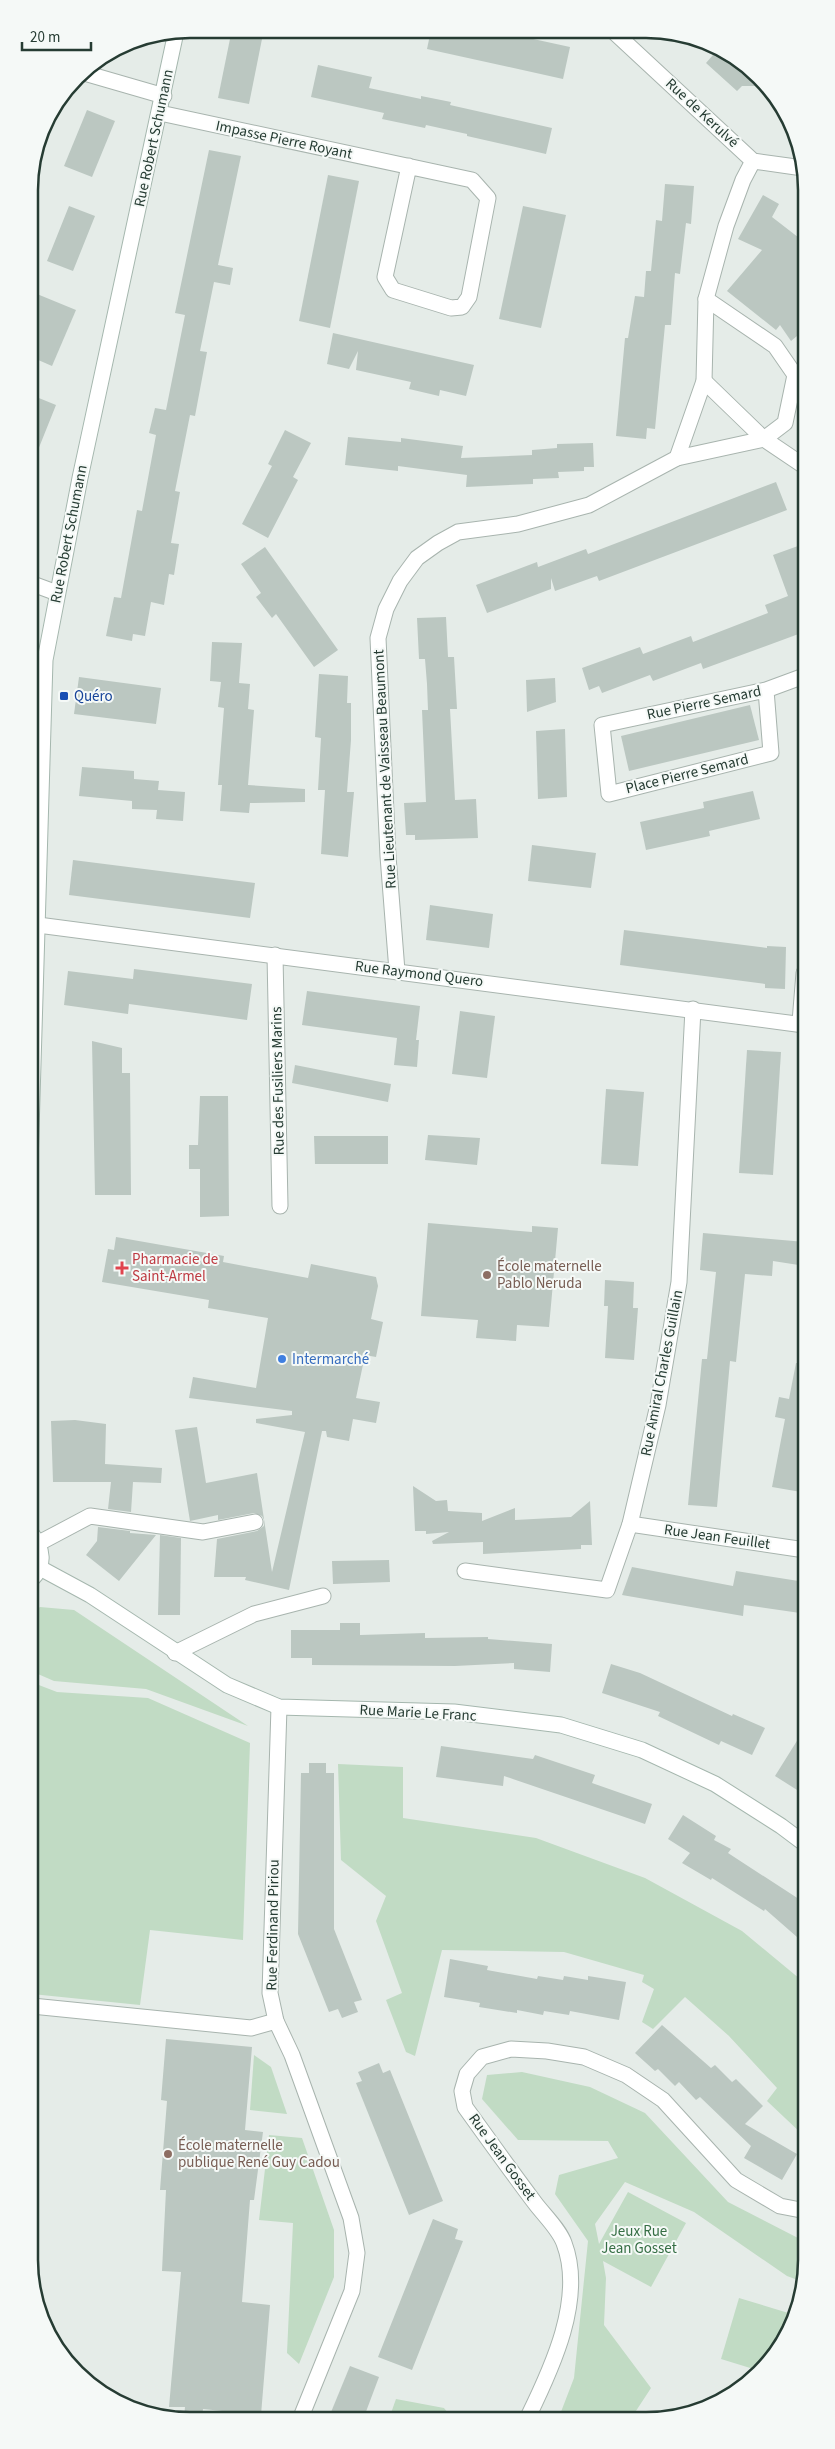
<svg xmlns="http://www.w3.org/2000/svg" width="835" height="2449" font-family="'Source Sans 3',sans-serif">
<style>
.green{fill:#c1dbc4}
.building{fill:#bbc7c1}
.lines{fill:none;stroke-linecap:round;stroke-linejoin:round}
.street-casing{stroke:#a8b4ae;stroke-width:17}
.secondary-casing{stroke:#a5b7ae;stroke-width:17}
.street{stroke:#fff;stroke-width:15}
.secondary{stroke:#fff;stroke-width:15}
.transit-dot{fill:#1a4fb4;stroke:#f5f9f7;stroke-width:2}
.health-dot{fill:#e0444e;stroke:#f5f9f7;stroke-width:2}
.education-dot{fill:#8d6e63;stroke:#f5f9f7;stroke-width:2}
.shop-dot{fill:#3f7fe0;stroke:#f5f9f7;stroke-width:2}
.labels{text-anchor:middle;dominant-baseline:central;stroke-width:4;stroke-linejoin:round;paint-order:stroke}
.street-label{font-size:15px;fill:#263c33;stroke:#f5f9f7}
.transit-label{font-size:15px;fill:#164399;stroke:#f5f9f7;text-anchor:start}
.health-label{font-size:15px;fill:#be3a42;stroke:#f5f9f7;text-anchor:start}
.education-label{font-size:15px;fill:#785e54;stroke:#f5f9f7;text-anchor:start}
.shop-label{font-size:15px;fill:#366cbe;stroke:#f5f9f7;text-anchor:start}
.park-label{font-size:15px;fill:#356e44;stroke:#f5f9f7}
.rim{fill:none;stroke:#263c33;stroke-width:2.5}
</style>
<rect width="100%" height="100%" fill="#e5ece8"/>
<g class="green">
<polygon points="40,1607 74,1610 248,1726 146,1689 54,1681 31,1671 31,1613"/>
<polygon points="31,1682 57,1692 148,1698 250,1743 243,1940 150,1930 140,2005 32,1994"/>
<polygon points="338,1764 403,1767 403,1818 536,1838 645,1878 742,1931 806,1984 806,2135 803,2135 767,2101 777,2088 729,2036 685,1997 653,2029 642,2022 654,1989 642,1982 644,1975 564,1952 442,1950 415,2056 406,2052 386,2000 402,1993 376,1921 386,1896 341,1860"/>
<polygon points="254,2055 271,2067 287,2114 250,2110"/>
<polygon points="522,2072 590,2087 645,2113 728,2202 798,2238 806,2249 806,2270 803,2282 787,2276 694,2212 625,2182 595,2224 599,2244 628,2192 686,2223 651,2287 603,2261 606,2278 604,2325 651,2388 632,2417 559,2417 574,2378 588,2241 555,2194 559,2175 618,2158 608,2141 518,2140 482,2099 487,2075"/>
<polygon points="269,2135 302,2138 334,2230 334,2277 299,2364 287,2353 293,2223 259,2220"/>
<polygon points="739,2298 795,2315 794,2321 767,2365 760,2371 721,2359"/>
<polygon points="396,2399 444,2408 451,2417 400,2417 391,2413"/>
</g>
<g class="building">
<polygon points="232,29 264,29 249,104 218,98"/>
<polygon points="431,30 497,31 570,47 563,79 427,49"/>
<polygon points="719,48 726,50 759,76 767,86 742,86 737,91 706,63"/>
<polygon points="318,65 372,77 369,88 421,99 421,96 451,102 450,105 552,128 546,154 467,136 467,134 426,125 425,128 382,119 384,113 311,97"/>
<polygon points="87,110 115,121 92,177 64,166"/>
<polygon points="209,150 241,156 218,265 233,268 230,285 214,282 200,351 207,352 195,416 190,415 175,491 180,492 171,543 179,544 174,575 169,574 164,605 151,602 145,636 133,634 132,641 106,636 114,597 121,598 137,510 142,511 156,435 149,433 155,408 166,410 185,315 175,313"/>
<polygon points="328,175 359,181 330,328 299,321"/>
<polygon points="665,184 694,186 691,224 686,223 680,274 675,273 671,325 665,325 655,429 647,428 646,439 616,436 625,338 628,338 635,296 644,297 646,271 651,271 656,220 662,221"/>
<polygon points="763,195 779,204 772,217 803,241 803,331 791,341 780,325 776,330 727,291 762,250 738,239"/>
<polygon points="69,206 95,216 73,271 47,261"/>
<polygon points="523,206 566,215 541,328 499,319"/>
<polygon points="37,294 76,310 52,366 29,356 29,314"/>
<polygon points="333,333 474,365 466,396 440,390 439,396 409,389 411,382 356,370 358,351 349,369 327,364"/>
<polygon points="29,394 56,405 30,470 30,469"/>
<polygon points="285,430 311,443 293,477 298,480 268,538 242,524 272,466 268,464"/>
<polygon points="348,437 401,442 401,438 463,446 461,458 532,455 532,450 557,448 557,444 593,443 594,467 584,467 584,471 558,472 559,478 533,479 533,484 466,487 467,475 398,466 398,471 345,465"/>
<polygon points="776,482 787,510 599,581 597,576 555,591 551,578 551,589 487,613 476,585 537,562 538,567 586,549 588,554"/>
<polygon points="798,546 804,561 804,632 703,669 701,663 653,681 650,675 602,693 599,686 589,690 582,668 640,647 643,654 691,636 693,642 768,613 765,605 788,596 773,555"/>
<polygon points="265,547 338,650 314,667 276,614 272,618 256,597 261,593 241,564"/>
<polygon points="446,617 448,657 454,657 457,709 450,709 455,800 476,799 478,838 415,840 415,835 406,835 404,803 426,802 422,710 428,710 427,684 425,659 419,659 417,618"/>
<polygon points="212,642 242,643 239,683 250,684 248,709 254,710 248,785 305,789 305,802 250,803 249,813 220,811 222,785 218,785 224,708 218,707 221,682 210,681"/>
<polygon points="319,674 348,676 347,703 351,703 351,740 347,792 354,792 348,857 321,854 325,790 318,790 321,738 315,737"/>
<polygon points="79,677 161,688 156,724 74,714"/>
<polygon points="555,678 556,702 527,712 526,680"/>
<polygon points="750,705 759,740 629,771 621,736"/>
<polygon points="565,729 567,797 538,799 536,731"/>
<polygon points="82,767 134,771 134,779 159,781 158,790 185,792 183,821 156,819 157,810 132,809 132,801 79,796"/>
<polygon points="753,791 760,819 709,831 710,836 646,850 640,822 704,808 703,802"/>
<polygon points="532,845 596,853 591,888 528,881"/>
<polygon points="73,860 255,883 250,918 69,895"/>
<polygon points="430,905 493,914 489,948 426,940"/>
<polygon points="624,930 767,948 767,946 786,947 785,989 765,988 765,984 620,965"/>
<polygon points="134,969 252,984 247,1020 129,1004 128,1014 64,1005 68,971 133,979"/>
<polygon points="307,991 420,1006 416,1040 419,1040 417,1067 394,1065 397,1038 302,1025"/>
<polygon points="460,1011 495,1016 487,1078 452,1074"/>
<polygon points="92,1041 122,1048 122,1073 130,1073 131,1195 95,1195"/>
<polygon points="747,1050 781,1052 773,1175 739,1173"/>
<polygon points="295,1065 391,1084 388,1102 292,1083"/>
<polygon points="606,1089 644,1092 638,1166 601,1164"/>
<polygon points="200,1096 228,1096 229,1216 200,1217 200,1169 189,1169 189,1145 198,1145"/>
<polygon points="428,1135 480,1138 477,1165 425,1160"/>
<polygon points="314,1136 388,1136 388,1164 315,1164"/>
<polygon points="428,1223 532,1232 532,1226 558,1228 549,1327 517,1325 516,1341 476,1338 478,1320 421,1316"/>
<polygon points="703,1233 805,1242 805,1266 773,1261 772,1276 745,1274 736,1362 730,1361 717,1507 688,1505 702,1359 707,1359 716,1272 700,1270"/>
<polygon points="116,1237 224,1256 223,1262 308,1278 311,1264 376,1277 378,1286 371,1319 383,1322 376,1357 365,1355 356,1398 380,1402 376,1423 353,1419 349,1441 327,1437 326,1431 322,1431 289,1590 245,1580 246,1577 214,1577 217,1539 257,1531 264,1526 264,1520 262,1516 254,1513 218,1520 218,1515 190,1521 175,1430 197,1427 206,1483 257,1473 272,1572 305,1432 256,1423 256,1419 292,1415 292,1411 189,1398 193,1377 256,1388 268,1318 208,1308 209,1300 102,1282 108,1249 114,1250"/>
<polygon points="605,1280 634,1282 633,1308 638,1308 634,1360 605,1358 608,1306 604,1306"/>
<polygon points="796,1363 805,1363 805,1471 801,1492 772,1487 785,1419 775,1417 779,1397 789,1399"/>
<polygon points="75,1420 106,1424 105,1464 162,1468 161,1483 133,1482 131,1512 108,1509 111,1482 53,1482 51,1421"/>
<polygon points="413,1486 436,1501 447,1500 448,1511 482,1513 482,1521 515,1508 515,1520 571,1517 590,1501 592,1545 581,1545 581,1549 483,1554 483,1542 433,1544 432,1541 449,1532 426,1534 426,1531 415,1531"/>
<polygon points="98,1527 130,1531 130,1533 156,1535 119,1581 86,1555 97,1541"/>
<polygon points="160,1535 181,1538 180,1615 158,1615"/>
<polygon points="389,1560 390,1582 333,1584 332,1561"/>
<polygon points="632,1567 733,1586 736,1571 805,1582 800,1613 744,1605 743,1616 622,1595"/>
<polygon points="340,1623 360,1623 360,1635 425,1633 425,1638 488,1637 488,1639 552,1644 550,1672 514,1669 514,1663 455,1666 312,1665 312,1658 291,1658 291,1630 340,1630"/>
<polygon points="611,1664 640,1673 732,1716 733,1714 765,1728 752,1755 721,1741 719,1745 658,1716 660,1712 602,1693"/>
<polygon points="805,1728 805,1795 775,1776"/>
<polygon points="441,1746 533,1759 535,1755 595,1775 592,1783 652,1804 645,1824 504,1776 503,1786 436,1777"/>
<polygon points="309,1763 326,1763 326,1773 334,1773 334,1929 362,2000 354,2002 358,2012 342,2018 338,2009 329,2012 298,1934 301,1773 309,1773"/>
<polygon points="683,1815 716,1836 714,1840 731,1849 728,1853 805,1903 805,1944 765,1909 764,1911 712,1878 711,1880 682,1863 690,1853 668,1839"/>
<polygon points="450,1959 488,1966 487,1970 537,1979 538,1976 563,1980 564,1976 588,1980 588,1976 626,1982 619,2020 570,2011 569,2015 544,2011 543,2015 517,2010 517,2013 479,2007 480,2003 444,1997"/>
<polygon points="662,2025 711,2068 715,2065 732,2082 736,2079 763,2106 745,2124 797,2154 782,2180 744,2158 751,2146 700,2097 696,2100 679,2082 675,2086 658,2069 655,2071 635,2053"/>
<polygon points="166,2039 252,2047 245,2130 263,2132 254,2200 250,2200 242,2302 270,2305 261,2415 203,2409 202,2417 184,2417 185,2407 169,2407 181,2272 162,2271 166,2190 160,2190 167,2101 161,2100"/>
<polygon points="379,2063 383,2073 390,2070 443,2201 409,2215 356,2083 362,2081 358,2072"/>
<polygon points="433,2219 458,2229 455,2239 463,2241 412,2370 378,2357"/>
<polygon points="350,2366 379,2377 364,2417 329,2417"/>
</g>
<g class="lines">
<defs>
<g id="street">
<polyline points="613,31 753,161 803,168"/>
<polyline points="81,72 164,96"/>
<polyline points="160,113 472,180 488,198 469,297 462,307 451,308 393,290 385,277 409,166"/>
<polyline points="704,381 764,439 804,466"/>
<polyline points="677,458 764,439 785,423 795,375 775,346 706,299"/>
<polyline points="30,583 57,593"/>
<polyline points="766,690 771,753 609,794 602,725 766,690 804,676"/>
<polyline points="38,925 804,1025"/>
<polyline points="275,955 280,1206"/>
<polyline points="397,971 388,856 378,638 386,609 400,581 417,558 438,543 458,532 518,524 589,505 677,458 704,381 706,299 726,226 743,180 753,161"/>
<polyline points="800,1022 804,973"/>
<polyline points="630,1524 805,1550"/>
<polyline points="39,1543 90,1516 203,1532 255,1522"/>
<polyline points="465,1571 607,1590 630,1524 658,1405 679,1282 693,1009"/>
<polyline points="175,1653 254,1614 323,1596"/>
<polyline points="279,1707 270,1993 276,2021 292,2055 351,2218 357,2253 352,2291 301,2417"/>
<polyline points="32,2006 251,2028 276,2021"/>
<path d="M528,2417C552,2368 585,2298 564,2243C559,2229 544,2215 535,2203C511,2171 488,2139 465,2107L462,2091L467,2074L482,2057L511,2049L547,2051L584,2057L626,2075L663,2100L736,2180L780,2206L806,2211"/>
</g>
<g id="secondary">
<polyline points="30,1165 45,660 80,478 176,32"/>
<path d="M31,1533C43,1548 46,1566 31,1580"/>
<polyline points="40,1568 90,1595 227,1685 279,1707 454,1712 561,1725 642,1750 715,1784 781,1826 805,1844"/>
</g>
</defs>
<use href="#street" class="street-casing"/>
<use href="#secondary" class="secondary-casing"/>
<use href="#street" class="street"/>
<use href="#secondary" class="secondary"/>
</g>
<rect class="transit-dot" x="59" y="691" width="10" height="10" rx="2.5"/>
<path class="health-dot" d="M119.5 1260.5h5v5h5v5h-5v5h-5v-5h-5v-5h5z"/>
<g class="education-dot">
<circle cx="487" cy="1275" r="5"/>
<circle cx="168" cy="2154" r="5"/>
</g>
<circle class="shop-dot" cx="282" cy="1359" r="5"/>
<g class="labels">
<g class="street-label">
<text transform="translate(702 113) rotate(43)">Rue de Kerulvé</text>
<text transform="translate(154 138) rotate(-78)">Rue Robert Schumann</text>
<text transform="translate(284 140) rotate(12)">Impasse Pierre Royant</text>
<text transform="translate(69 534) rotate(-79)">Rue Robert Schumann</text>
<text transform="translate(704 703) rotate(-12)">Rue Pierre Semard</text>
<text transform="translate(385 769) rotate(-93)">Rue Lieutenant de Vaisseau Beaumont</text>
<text transform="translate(687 774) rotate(-14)">Place Pierre Semard</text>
<text transform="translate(419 974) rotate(7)">Rue Raymond Quero</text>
<text transform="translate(278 1081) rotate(-91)">Rue des Fusiliers Marins</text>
<text transform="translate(662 1373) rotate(-79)">Rue Amiral Charles Guillain</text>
<text transform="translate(717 1537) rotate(8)">Rue Jean Feuillet</text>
<text transform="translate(418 1713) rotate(3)">Rue Marie Le Franc</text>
<text transform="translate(273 1925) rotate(-89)">Rue Ferdinand Piriou</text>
<text transform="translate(502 2157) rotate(54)">Rue Jean Gosset</text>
</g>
<g class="transit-label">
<text x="74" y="696">Quéro</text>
</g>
<g class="health-label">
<text x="132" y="1259">Pharmacie de<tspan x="132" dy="17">Saint-Armel</tspan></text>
</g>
<g class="education-label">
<text x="497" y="1266">École maternelle<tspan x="497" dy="17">Pablo Neruda</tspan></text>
<text x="178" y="2145">École maternelle<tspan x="178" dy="17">publique René Guy Cadou</tspan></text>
</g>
<g class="shop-label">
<text x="292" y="1359">Intermarché</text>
</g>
<g class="park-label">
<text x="639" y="2231">Jeux Rue<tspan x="639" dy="17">Jean Gosset</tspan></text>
</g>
</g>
<path d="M0 0H835V2449H0ZM190 38H646A152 152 0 0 1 798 190V2260A152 152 0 0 1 646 2412H190A152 152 0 0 1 38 2260V190A152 152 0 0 1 190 38Z" fill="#f5f9f7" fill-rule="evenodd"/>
<path class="rim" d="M190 38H646A152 152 0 0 1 798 190V2260A152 152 0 0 1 646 2412H190A152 152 0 0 1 38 2260V190A152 152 0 0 1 190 38Z"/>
<path d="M22 42v8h69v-8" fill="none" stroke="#263c33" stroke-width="2.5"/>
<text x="30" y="42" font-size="15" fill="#263c33" stroke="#f5f9f7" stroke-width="4" paint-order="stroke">20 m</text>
</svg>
